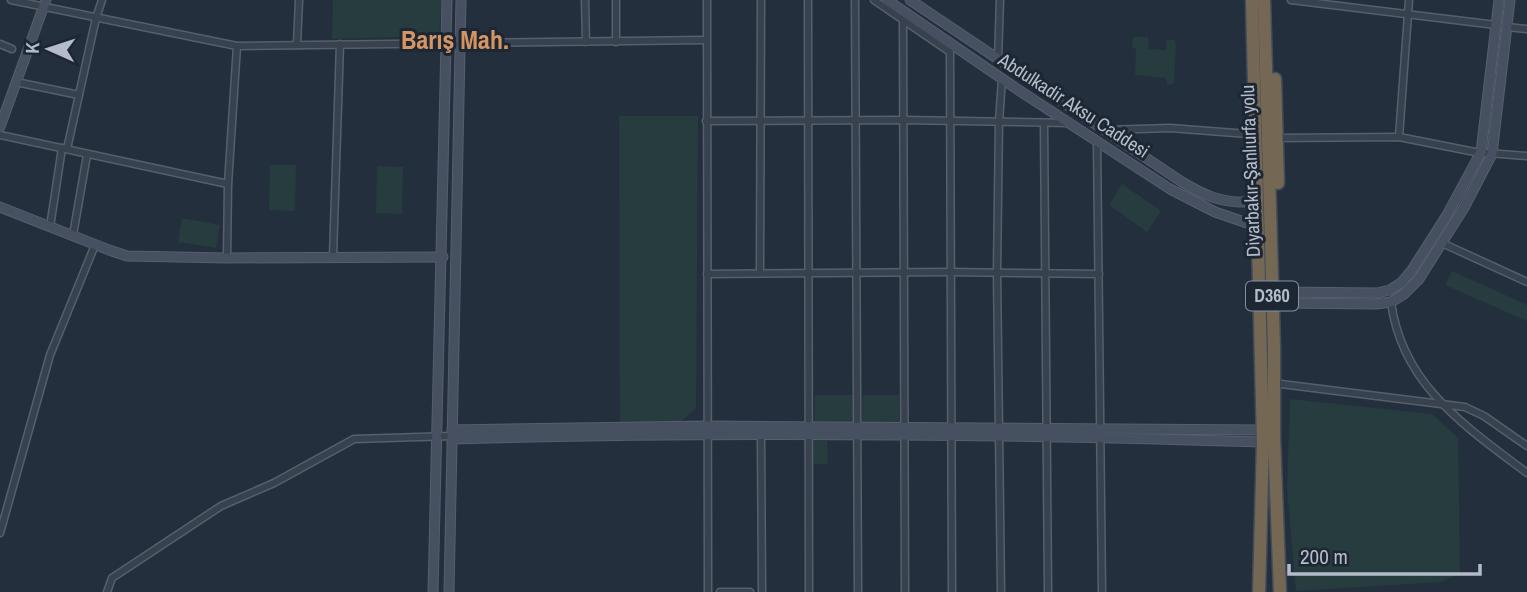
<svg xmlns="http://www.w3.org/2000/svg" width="1527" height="592" font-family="'Archivo Narrow',sans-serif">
<rect width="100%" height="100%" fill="#242f3e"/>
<!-- green -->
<g fill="#263c3f">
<path d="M 333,0 L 442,0 L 439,36 L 332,39 Z"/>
<path d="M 1133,37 L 1148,37 L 1149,49 L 1166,50 L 1167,40 L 1174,40 L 1176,44 L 1174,83 L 1168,85 L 1165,78 L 1135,75 L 1136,49 L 1132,48 Z"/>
<path d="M 619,116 L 698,116 L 696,408 L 681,422 L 620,424 Z"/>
<path d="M 270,165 L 296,165 L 295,211 L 269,210 Z"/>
<path d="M 377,166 L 403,167 L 402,214 L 376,213 Z"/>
<path d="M 1122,184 L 1161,211 L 1147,232 L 1109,205 Z"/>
<path d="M 182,218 L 220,225 L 216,248 L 178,242 Z"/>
<path d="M 1452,271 L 1527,305 L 1527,321 L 1445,285 Z"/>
<path d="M 815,395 L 853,395 L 853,422 L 815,421 Z"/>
<path d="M 863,395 L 899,395 L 899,423 L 862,422 Z"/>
<path d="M 1290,399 L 1432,414 L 1458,438 L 1460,573 L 1441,582 L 1296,591 L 1287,488 Z"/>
<path d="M 812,441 L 827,441 L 828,464 L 813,464 Z"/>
</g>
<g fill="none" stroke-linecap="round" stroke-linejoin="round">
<!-- street casing -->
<g stroke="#565f6c" stroke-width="9">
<g id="street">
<path d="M 11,0 L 237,46 L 706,40"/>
<path d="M 585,0 L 586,42"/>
<path d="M 707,0 L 708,592"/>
<path d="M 808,0 L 809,592"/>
<path d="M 855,0 L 858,592"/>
<path d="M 874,0 L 950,52 L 952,592"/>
<path d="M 1291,0 L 1496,25"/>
<path d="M 903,20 L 905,592"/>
<path d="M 1507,27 L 1527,29"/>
<path d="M 616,42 L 616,0"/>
<path d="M 0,44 L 12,49"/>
<path d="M 297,45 L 299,0"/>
<path d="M 998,59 L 1000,0"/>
<path d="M 16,82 L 79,95"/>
<path d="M 706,121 L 903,120 L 1070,123"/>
<path d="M 1044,123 L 1048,592"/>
<path d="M 1106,130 L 1170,128 L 1248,134"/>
<path d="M 0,135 L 228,184"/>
<path d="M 1399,137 L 1409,0"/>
<path d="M 1277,138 L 1399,137 L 1475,152 L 1527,156"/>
<path d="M 1097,141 L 1102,592"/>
<path d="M 67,149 L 96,18 L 102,0"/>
<path d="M 50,227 L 62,148"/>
<path d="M 73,235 L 87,155"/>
<path d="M 1442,243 L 1527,282"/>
<path d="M 333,256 L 340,44"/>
<path d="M 227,258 L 228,184 L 237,46"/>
<path d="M 760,273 L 761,0"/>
<path d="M 707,274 L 951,272 L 1099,274"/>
<path d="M 1391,302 C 1402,385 1465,426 1527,473"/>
<path d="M 1273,383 L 1465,407 L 1484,416 L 1527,446"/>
<path d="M 761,435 L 762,592"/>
<path d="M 0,533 L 50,355 L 95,245"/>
<path d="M 107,592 L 112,578 L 221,506 L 274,483 L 354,439 L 452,436"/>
<path d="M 720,592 L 750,592"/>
<path d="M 1001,592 L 997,272 L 999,122 L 1002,79"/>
</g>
</g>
<!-- secondary casing -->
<g stroke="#565f6c" stroke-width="11">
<g id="secondary">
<path d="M 887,0 L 1017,89 L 1170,189 L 1215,212 L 1250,224"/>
<path d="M 910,0 L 1182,182 C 1205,196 1222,203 1249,202"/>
<path d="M 0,127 L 46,0"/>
<path d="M 0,207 L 109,250 L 127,256 L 227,258 L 443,257"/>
<path d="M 1280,292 L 1377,293 L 1390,290 L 1401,283 L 1412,270 L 1447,215 L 1481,152 L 1499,0"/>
<path d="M 1280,303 L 1376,304 L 1391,302 L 1404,294 L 1419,279 L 1465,206 L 1492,154 L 1510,0"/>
<path d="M 452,430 L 708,426 L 1263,430"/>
<path d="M 452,439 C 722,431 993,434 1263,442"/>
<path d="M 433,592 L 447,0"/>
<path d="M 449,592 L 461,0"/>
</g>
</g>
<!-- highway casing -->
<g stroke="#434c59" stroke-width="15">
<g id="highway">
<path d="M 1252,0 L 1263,442 L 1259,592"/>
<path d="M 1264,0 L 1274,347 L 1274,438 L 1280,592"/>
<path d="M 1275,79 L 1278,183"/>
</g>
</g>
<!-- street -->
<use href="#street" stroke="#38414e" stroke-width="6"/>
<!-- secondary -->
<use href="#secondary" stroke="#465061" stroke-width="9"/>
<!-- highway -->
<use href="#highway" stroke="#746855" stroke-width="12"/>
</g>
<g text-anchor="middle" stroke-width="6" stroke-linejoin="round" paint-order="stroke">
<!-- shield labels -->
<rect fill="#1d2633" stroke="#878f9c" stroke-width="2" x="1246" y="281.5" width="52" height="29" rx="5"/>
<g font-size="18" font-weight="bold" fill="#b4bcc9">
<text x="1272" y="302">D360</text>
</g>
<!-- street labels -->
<g font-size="19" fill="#b4bcc9" stroke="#1d2633">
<text transform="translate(1074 105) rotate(33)" y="7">Abdulkadir Aksu Caddesi</text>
<text transform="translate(1250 171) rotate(-92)" y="7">Diyarbakır-Şanlıurfa yolu</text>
</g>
<!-- district labels -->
<g font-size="26" font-weight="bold" fill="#d59563" stroke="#1d2633">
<text x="455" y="49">Barış Mah.</text>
</g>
</g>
<!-- north arrow -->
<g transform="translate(49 49) rotate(273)" stroke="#1d2633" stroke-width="5" paint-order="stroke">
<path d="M0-5L12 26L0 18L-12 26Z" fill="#b4bcc9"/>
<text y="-10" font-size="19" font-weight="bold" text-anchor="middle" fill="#b4bcc9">K</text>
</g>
<!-- scale -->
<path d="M1289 564v10h191v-10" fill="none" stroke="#b4bcc9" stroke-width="3.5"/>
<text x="1300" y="564" font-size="21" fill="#b4bcc9" stroke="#1d2633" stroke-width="5" paint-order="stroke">200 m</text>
</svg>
